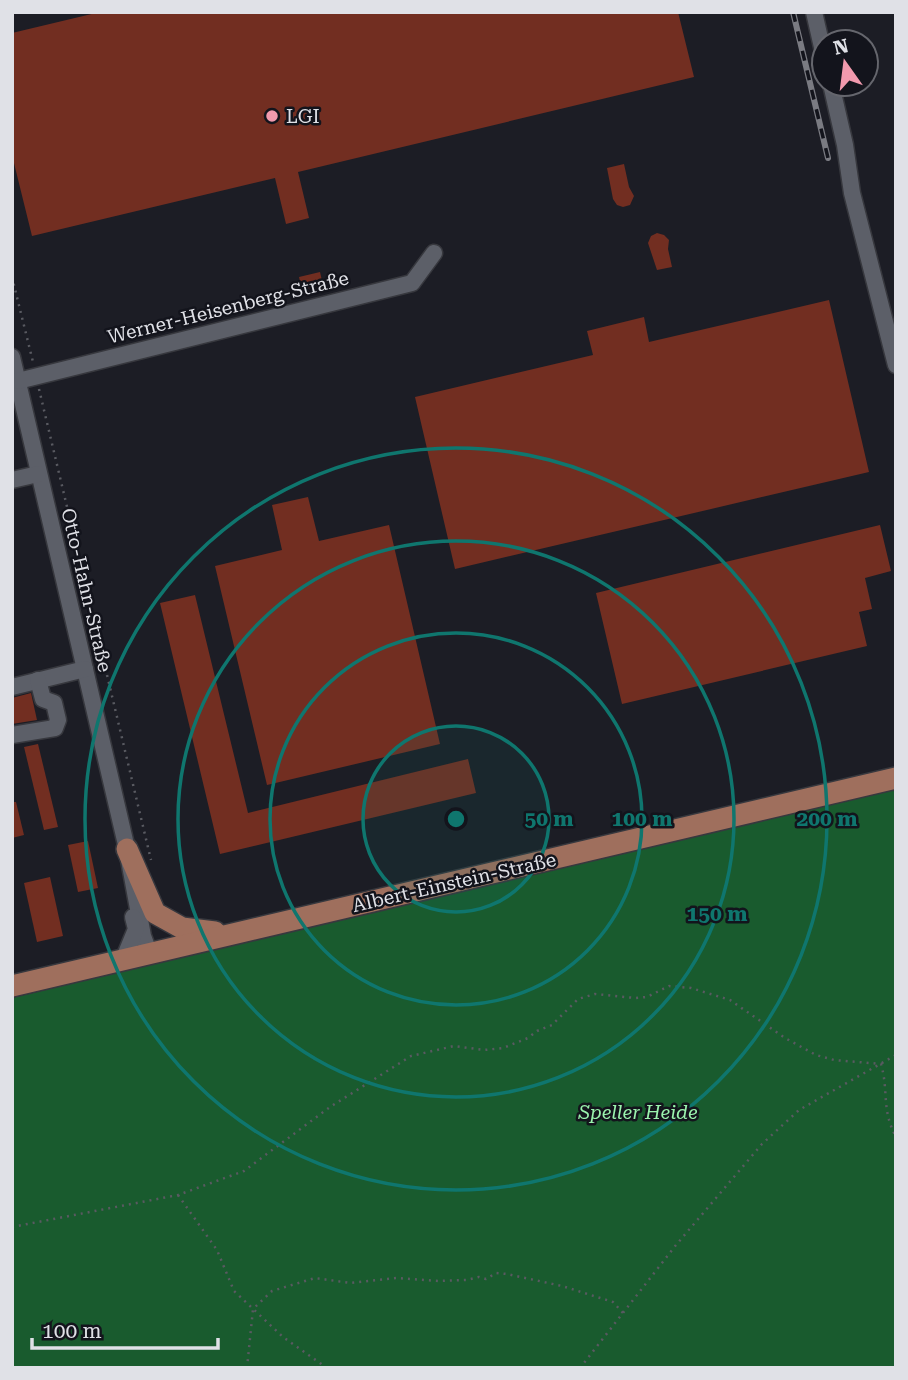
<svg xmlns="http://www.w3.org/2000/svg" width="908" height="1380" font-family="'Roboto Serif',serif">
<rect width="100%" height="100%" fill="#1c1d25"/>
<!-- forest -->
<path fill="#195b2e" d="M 896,785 L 896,1368 L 12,1368 L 12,998 Z"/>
<!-- building -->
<g fill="#722e21">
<path d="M 100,12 L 678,12 L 694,77 L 298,172 L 309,218 L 286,224 L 275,178 L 32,236 L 12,155 L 12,33 Z"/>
<path d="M 624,164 L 629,187 L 634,196 L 630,205 L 623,207 L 617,205 L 613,199 L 607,168 Z"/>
<path d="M 657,233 L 664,235 L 669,240 L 668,249 L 672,267 L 657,270 L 648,243 L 651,236 Z"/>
<path d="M 320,272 L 323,285 L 302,290 L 299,277 Z"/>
<path d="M 829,300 L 869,472 L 455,569 L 415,397 L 593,355 L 587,331 L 644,317 L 649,342 Z"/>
<path d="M 308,497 L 319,541 L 389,525 L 440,744 L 267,785 L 215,566 L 282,550 L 272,505 Z"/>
<path d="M 880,525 L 891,571 L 865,578 L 872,609 L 859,612 L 867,646 L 622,704 L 596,593 Z"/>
<path d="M 195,595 L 248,813 L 468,759 L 476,793 L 220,854 L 160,603 Z"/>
<path d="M 31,693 L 37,720 L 12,724 L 12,698 Z"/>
<path d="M 38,744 L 58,827 L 44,830 L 24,747 Z"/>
<path d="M 12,802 L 16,802 L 24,835 L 12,838 Z"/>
<path d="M 88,841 L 98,888 L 78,892 L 68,845 Z"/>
<path d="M 50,877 L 63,936 L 37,942 L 24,883 Z"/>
</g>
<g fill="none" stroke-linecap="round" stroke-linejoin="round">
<!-- minor casing -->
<g stroke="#37383e" stroke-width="19">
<g id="minor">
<path d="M 814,12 L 824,56"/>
<path d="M 831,84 L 845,145 L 852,193 L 896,365"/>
<path d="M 12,357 L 127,849 L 143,936 L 149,952"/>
<path d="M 18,381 L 412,283 L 434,253"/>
<path d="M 12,480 L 38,474"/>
<path d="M 12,687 L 85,669"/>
<path d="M 12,735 L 55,728 L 58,720 L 54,703 L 43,699 L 38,680"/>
<path d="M 124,958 L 136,929 L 133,917"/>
</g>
</g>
<!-- major casing -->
<g stroke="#37383e" stroke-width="24">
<g id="major">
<path d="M 127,849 L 155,913 L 182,928 L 215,932"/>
<path d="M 12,986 L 896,778"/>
</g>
</g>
<!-- path -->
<g stroke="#595a61" stroke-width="2.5" stroke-dasharray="2 5" stroke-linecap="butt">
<path d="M 12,277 L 33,362"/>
<path d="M 39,389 L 151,860"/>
<path d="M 178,1195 L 217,1250 L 234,1291 L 283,1337 L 327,1368"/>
<path d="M 12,1227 L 178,1195 L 244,1171 L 330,1107 L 411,1056 L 454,1046 L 484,1050 L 503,1048 L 528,1038 L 537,1031 L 552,1025 L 578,999 L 595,994 L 635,998 L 647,997 L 669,986 L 691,988 L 730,1000 L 785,1038 L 816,1055 L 834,1060 L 881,1064 C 889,1092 881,1109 896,1137"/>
<path d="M 247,1368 L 253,1309 L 272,1291 L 315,1278 L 350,1283 L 396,1278 L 438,1281 L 466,1280 L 479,1277 L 486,1279 L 496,1273 L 507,1274 L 562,1286 L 613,1302 L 623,1313"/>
<path d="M 580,1368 L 676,1245 L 762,1144 L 799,1110 L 896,1055"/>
</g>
<!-- minor -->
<use href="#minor" stroke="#5c5f68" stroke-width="16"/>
<!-- major -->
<use href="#major" stroke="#9f6f5d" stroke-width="21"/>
<!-- rail casing -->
<g stroke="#7a7b82" stroke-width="6">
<path id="rail" d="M 793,12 L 828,158"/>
</g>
<!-- rail -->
<use href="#rail" stroke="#13141c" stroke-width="3.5" stroke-dasharray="10" stroke-linecap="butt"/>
</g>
<!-- distance rings -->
<circle cx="456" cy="819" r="93" fill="#0f766e" fill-opacity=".12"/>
<g fill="none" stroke="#0f766e" stroke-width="3.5">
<circle cx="456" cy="819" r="93"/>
<circle cx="456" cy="819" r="186"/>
<circle cx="456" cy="819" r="278"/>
<circle cx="456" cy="819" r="371"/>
</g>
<!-- markers -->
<circle fill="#f29aae" stroke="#13141c" stroke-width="2.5" cx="272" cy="116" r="7"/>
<g text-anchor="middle" stroke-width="5" stroke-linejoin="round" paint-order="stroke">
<!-- poi labels -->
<g font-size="19" fill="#e0e1e7" stroke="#13141c" text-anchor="start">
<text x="286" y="123">LGI</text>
</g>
<!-- street labels -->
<g font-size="19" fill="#e0e1e7" stroke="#13141c">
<text transform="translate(228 307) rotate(-14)" y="7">Werner-Heisenberg-Straße</text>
<text transform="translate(87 590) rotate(77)" y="7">Otto-Hahn-Straße</text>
<text transform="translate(454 882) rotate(-13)" y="7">Albert-Einstein-Straße</text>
</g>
<!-- park labels -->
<g font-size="19" font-style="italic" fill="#9bf4ae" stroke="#13141c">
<text x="638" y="1119">Speller Heide</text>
</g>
</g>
<circle cx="456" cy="819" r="10" fill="#0f766e" stroke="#13141c" stroke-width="3.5"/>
<g font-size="21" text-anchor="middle" font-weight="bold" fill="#0f766e" stroke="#13141c" stroke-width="5" stroke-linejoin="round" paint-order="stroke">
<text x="549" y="826">50 m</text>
<text x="642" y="826">100 m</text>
<text x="827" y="826">200 m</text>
<text x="717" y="921">150 m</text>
</g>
<!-- border -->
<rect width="908" height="1380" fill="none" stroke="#e0e1e7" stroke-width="28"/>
<!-- north arrow -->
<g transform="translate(845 63) rotate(346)"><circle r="33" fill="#13141c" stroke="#65666d" stroke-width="2"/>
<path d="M0-5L12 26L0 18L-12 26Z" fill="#f29aae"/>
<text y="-10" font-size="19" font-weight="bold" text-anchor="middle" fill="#e0e1e7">N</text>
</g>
<!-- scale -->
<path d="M32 1338v10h186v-10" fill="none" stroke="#e0e1e7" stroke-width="3.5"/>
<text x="42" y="1338" font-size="21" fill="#e0e1e7" stroke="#13141c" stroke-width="5" paint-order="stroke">100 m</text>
</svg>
